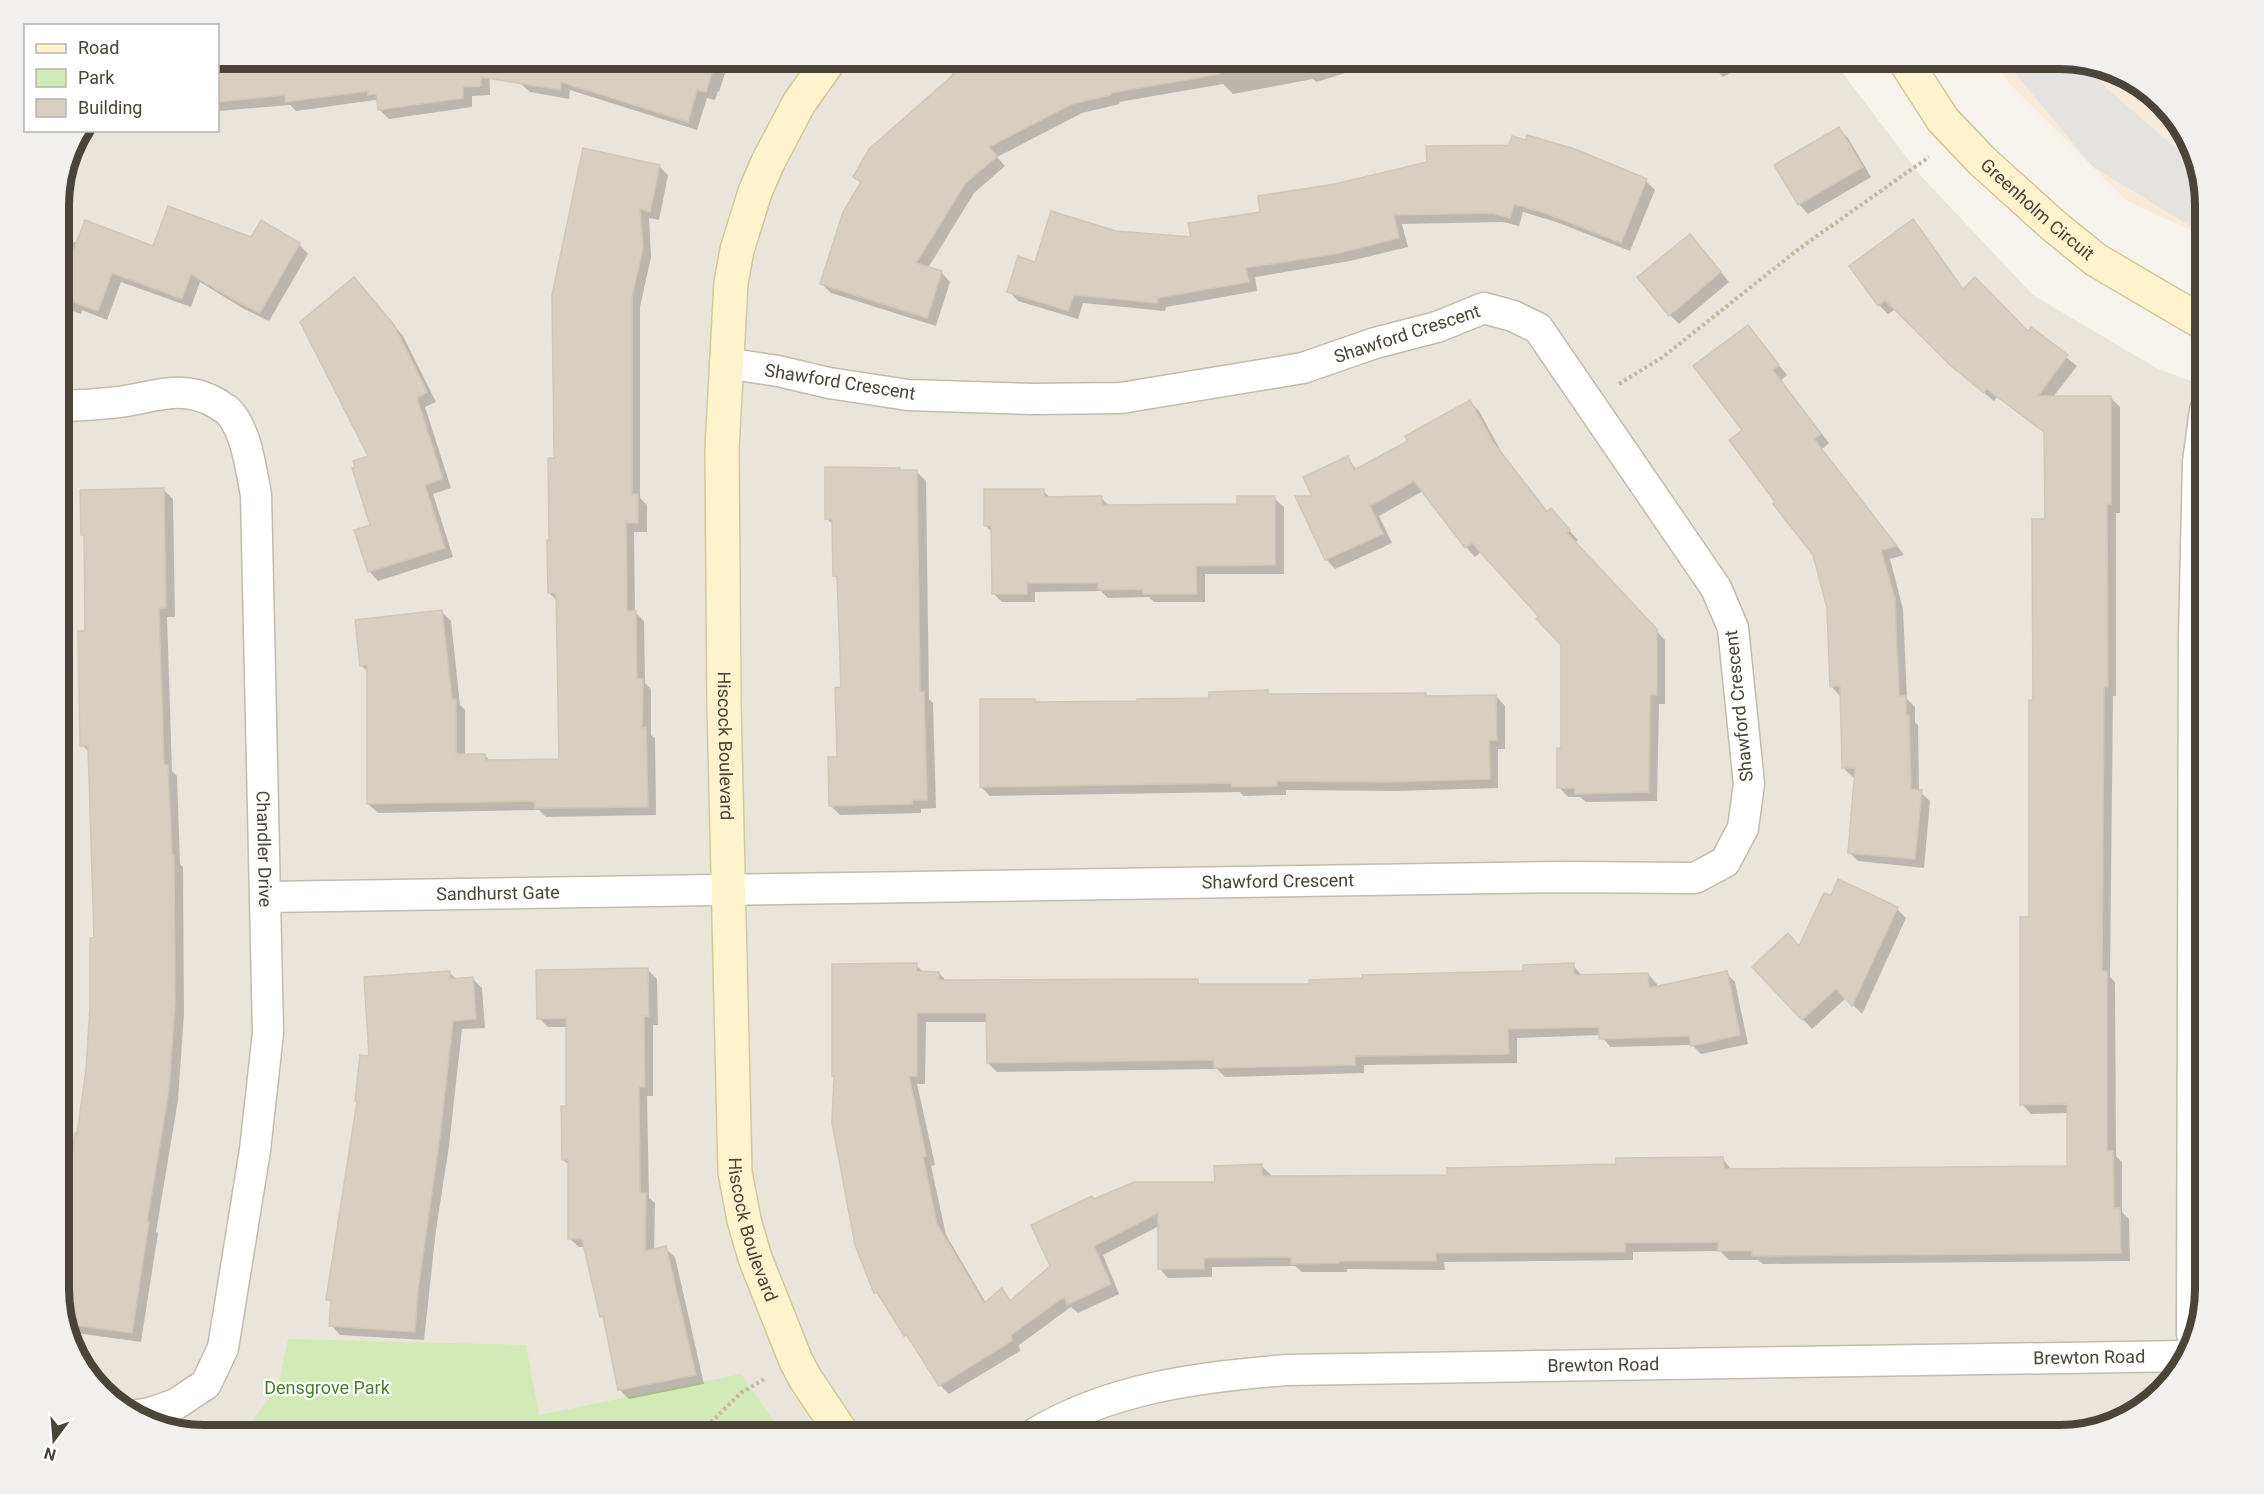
<svg xmlns="http://www.w3.org/2000/svg" width="2264" height="1494" font-family="Roboto,sans-serif">
<rect width="100%" height="100%" fill="#f6f3ec"/>
<!-- residential -->
<path fill="#eae5da" d="M 218,59 L 1832,59 L 1920,175 L 2033,295 L 2158,369 L 2205,386 L 2205,1290 L 2181,1370 L 2132,1416 L 2060,1435 L 205,1435 L 124,1411 L 78,1363 L 59,1299 L 59,195 L 70,148 L 82,131 L 218,130 Z"/>
<!-- commercial -->
<path fill="#f7ead8" d="M 1995,59 L 2059,59 L 2140,83 L 2186,132 L 2205,204 L 2205,237 L 2127,201 L 2007,81 Z"/>
<!-- green -->
<path fill="#d2eab5" d="M 288,1339 L 526,1345 L 539,1415 L 741,1374 L 784,1435 L 234,1435 L 246,1429 L 278,1387 Z"/>
<!-- parking -->
<path fill="#e5e3e0" d="M 2003,59 L 2059,59 L 2080,65 L 2178,150 L 2193,157 L 2205,204 L 2205,235 L 2092,166 Z"/>
<!-- shadow -->
<g fill="#0003">
<path d="M 218,58 L 489,58 L 490,95 L 472,96 L 472,107 L 389,119 L 379,109 L 379,103 L 375,100 L 296,111 L 290,105 L 218,111 Z"/>
<path d="M 524,58 L 730,58 L 719,92 L 718,91 L 715,100 L 707,98 L 697,130 L 570,90 L 569,99 L 530,92 L 520,83 Z"/>
<path d="M 968,58 L 1394,58 L 1316,82 L 1313,79 L 1233,94 L 1223,84 L 1119,102 L 1120,104 L 1082,113 L 997,157 L 1005,166 L 974,193 L 928,268 L 941,272 L 950,282 L 936,326 L 831,293 L 822,284 L 862,184 L 855,177 L 955,75 Z"/>
<path d="M 1708,58 L 1758,58 L 1723,77 L 1714,68 Z"/>
<path d="M 2115,75 L 2140,83 L 2186,132 L 2189,142 L 2175,132 Z"/>
<path d="M 1839,129 L 1848,138 L 1871,177 L 1808,214 L 1799,204 Z"/>
<path d="M 659,166 L 668,175 L 659,220 L 649,218 L 651,257 L 640,307 L 640,498 L 647,505 L 647,532 L 634,532 L 635,612 L 644,621 L 645,683 L 651,689 L 651,735 L 655,738 L 656,815 L 546,817 L 539,810 L 378,813 L 368,804 L 369,673 L 361,665 L 442,612 L 451,621 L 460,705 L 465,710 L 465,756 L 485,755 L 491,762 L 561,761 L 558,601 L 549,593 L 556,459 L 554,295 Z"/>
<path d="M 1646,181 L 1655,190 L 1630,251 L 1559,223 L 1523,212 L 1519,226 L 1503,222 L 1402,224 L 1408,247 L 1350,261 L 1255,277 L 1257,291 L 1166,307 L 1165,311 L 1083,303 L 1078,319 L 1018,301 L 1009,291 L 1036,264 L 1115,233 L 1193,239 Z"/>
<path d="M 1913,221 L 1922,231 L 1964,290 L 2028,333 L 2031,329 L 2077,366 L 2053,397 L 2110,397 L 2120,407 L 2120,513 L 2116,513 L 2116,696 L 2113,696 L 2110,977 L 2115,982 L 2116,1156 L 2122,1162 L 2122,1212 L 2129,1219 L 2130,1261 L 1763,1264 L 1758,1260 L 1729,1260 L 1720,1251 L 1633,1252 L 1633,1260 L 1444,1262 L 1445,1270 L 1347,1269 L 1347,1272 L 1302,1272 L 1295,1266 L 1212,1267 L 1212,1277 L 1168,1278 L 1159,1268 L 1159,1226 L 1103,1255 L 1119,1294 L 1078,1313 L 1071,1307 L 1019,1345 L 1020,1351 L 949,1394 L 940,1385 L 884,1301 L 876,1293 L 857,1244 L 835,1078 L 833,1076 L 916,965 L 924,973 L 939,973 L 947,982 L 1197,981 L 1202,986 L 1311,985 L 1524,973 L 1573,965 L 1582,976 L 1648,974 L 1657,984 L 1657,988 L 1726,973 L 1735,982 L 1748,1044 L 1701,1054 L 1692,1045 L 1610,1047 L 1601,1035 L 1517,1038 L 1517,1063 L 1364,1065 L 1364,1073 L 1225,1077 L 1217,1069 L 997,1072 L 988,1063 L 987,1022 L 926,1022 L 925,1084 L 917,1084 L 935,1165 L 931,1166 L 946,1235 L 986,1303 L 1001,1290 L 1012,1302 L 1051,1266 L 1094,1200 L 1216,1183 L 1261,1165 L 1271,1175 L 1271,1177 L 1448,1176 L 1723,1159 L 1732,1171 L 2069,1167 L 2068,1113 L 2031,1114 L 2022,1104 L 2030,918 L 2034,702 L 2047,520 L 2046,434 L 1997,397 L 1994,401 L 1963,375 L 1896,309 L 1888,314 L 1879,305 Z"/>
<path d="M 59,238 L 78,243 L 154,248 L 252,239 L 299,244 L 308,254 L 269,321 L 244,309 L 200,282 L 191,307 L 121,282 L 107,320 L 82,310 L 81,314 L 59,306 Z"/>
<path d="M 1699,245 L 1729,282 L 1679,324 L 1670,315 Z"/>
<path d="M 363,288 L 403,336 L 436,402 L 425,407 L 451,488 L 433,494 L 453,557 L 378,581 L 369,571 L 372,526 Z"/>
<path d="M 1748,327 L 1787,375 L 1781,380 L 1829,443 L 1822,449 L 1904,555 L 1890,559 L 1903,609 L 1907,699 L 1915,707 L 1915,723 L 1918,725 L 1919,791 L 1930,801 L 1924,868 L 1858,861 L 1849,852 L 1856,777 L 1853,777 L 1843,768 L 1840,696 L 1831,686 L 1829,608 L 1814,554 L 1777,502 L 1744,430 Z"/>
<path d="M 1470,402 L 1479,411 L 1502,453 L 1549,513 L 1560,520 L 1578,540 L 1575,543 L 1665,640 L 1665,704 L 1659,704 L 1657,801 L 1586,802 L 1580,797 L 1568,797 L 1559,787 L 1563,749 L 1562,645 L 1542,617 L 1481,552 L 1475,557 L 1466,547 L 1423,491 L 1379,516 L 1392,543 L 1335,569 L 1326,559 L 1315,498 L 1347,458 L 1357,470 L 1410,442 Z"/>
<path d="M 900,469 L 902,472 L 916,471 L 926,481 L 929,699 L 933,703 L 936,808 L 921,809 L 921,813 L 840,815 L 831,806 L 839,758 L 842,689 L 839,580 L 834,575 L 834,526 L 827,518 Z"/>
<path d="M 164,490 L 173,499 L 175,617 L 167,617 L 172,771 L 177,776 L 180,864 L 183,867 L 184,1013 L 178,1100 L 156,1232 L 158,1233 L 141,1342 L 69,1332 L 59,1299 L 59,1273 L 71,1185 L 68,1182 L 78,1135 L 87,1070 L 95,939 L 90,753 L 82,745 L 87,633 L 86,538 L 83,535 Z"/>
<path d="M 1043,491 L 1051,498 L 1101,498 L 1110,506 L 1238,505 L 1274,498 L 1284,507 L 1284,574 L 1205,574 L 1205,602 L 1154,602 L 1149,597 L 1108,598 L 1101,591 L 1035,592 L 1035,602 L 1002,602 L 993,593 L 993,533 L 986,526 Z"/>
<path d="M 1267,692 L 1271,696 L 1425,694 L 1428,697 L 1496,696 L 1505,706 L 1505,749 L 1498,749 L 1498,788 L 1396,791 L 1286,790 L 1286,795 L 1243,796 L 1240,792 L 990,796 L 981,787 L 1034,700 L 1037,703 L 1210,700 Z"/>
<path d="M 1839,881 L 1897,909 L 1906,918 L 1862,1014 L 1846,998 L 1812,1029 L 1754,967 L 1800,948 Z"/>
<path d="M 648,970 L 657,979 L 658,1025 L 653,1025 L 653,1096 L 647,1096 L 649,1198 L 655,1203 L 654,1251 L 665,1248 L 675,1257 L 704,1384 L 629,1399 L 619,1389 L 606,1321 L 601,1316 L 586,1247 L 579,1247 L 569,1238 L 570,1166 L 563,1160 L 568,1108 L 568,1027 L 548,1027 L 539,1018 Z"/>
<path d="M 449,972 L 457,980 L 473,979 L 482,988 L 485,1028 L 462,1029 L 449,1146 L 436,1230 L 424,1340 L 340,1335 L 331,1325 L 332,1304 L 328,1299 L 371,1058 Z"/>
</g>
<!-- building -->
<g fill="#d8cfc1" stroke="#d3c7b4" stroke-width="1.5">
<path d="M 218,58 L 717,58 L 706,92 L 697,90 L 688,122 L 561,82 L 560,90 L 481,77 L 481,86 L 463,87 L 463,98 L 378,110 L 376,94 L 368,95 L 368,91 L 286,102 L 285,95 L 218,102 Z"/>
<path d="M 965,58 L 1218,58 L 1220,74 L 1111,93 L 1111,95 L 1072,104 L 989,147 L 997,156 L 965,184 L 916,263 L 942,271 L 927,318 L 820,284 L 843,212 L 861,182 L 853,177 L 869,149 L 953,75 L 949,66 Z"/>
<path d="M 1839,127 L 1863,167 L 1798,205 L 1774,165 Z"/>
<path d="M 1527,135 L 1575,149 L 1647,179 L 1621,243 L 1548,214 L 1514,204 L 1510,218 L 1492,213 L 1394,215 L 1399,238 L 1340,253 L 1246,268 L 1249,282 L 1157,298 L 1157,303 L 1074,295 L 1068,311 L 1007,292 L 1018,256 L 1035,262 L 1051,211 L 1116,231 L 1191,237 L 1188,223 L 1260,212 L 1258,196 L 1335,184 L 1427,162 L 1426,146 L 1509,145 L 1512,136 L 1526,140 Z"/>
<path d="M 583,148 L 660,165 L 650,212 L 640,209 L 643,247 L 632,297 L 632,494 L 638,494 L 638,523 L 626,523 L 627,611 L 636,611 L 637,679 L 643,679 L 642,728 L 646,728 L 648,807 L 535,808 L 535,801 L 367,804 L 367,665 L 360,666 L 355,620 L 442,610 L 452,699 L 456,699 L 456,754 L 485,754 L 485,760 L 559,759 L 556,593 L 548,593 L 547,540 L 549,540 L 548,458 L 554,458 L 552,295 Z"/>
<path d="M 168,206 L 251,237 L 261,220 L 300,243 L 260,313 L 234,300 L 191,274 L 182,299 L 112,273 L 98,311 L 59,297 L 59,243 L 74,249 L 85,220 L 153,246 Z"/>
<path d="M 1913,219 L 1963,289 L 1975,277 L 2028,331 L 2031,327 L 2068,355 L 2038,396 L 2111,396 L 2111,504 L 2107,504 L 2108,687 L 2104,687 L 2102,971 L 2107,971 L 2107,1151 L 2113,1151 L 2114,1208 L 2120,1208 L 2121,1253 L 1752,1256 L 1752,1251 L 1718,1251 L 1718,1242 L 1625,1243 L 1625,1252 L 1436,1253 L 1436,1261 L 1339,1261 L 1339,1263 L 1291,1264 L 1291,1257 L 1204,1258 L 1204,1269 L 1158,1269 L 1158,1213 L 1094,1246 L 1111,1284 L 1067,1305 L 1064,1297 L 1011,1335 L 1012,1341 L 939,1386 L 906,1334 L 904,1336 L 877,1292 L 874,1293 L 855,1245 L 832,1123 L 834,1076 L 832,1076 L 832,964 L 917,963 L 917,971 L 939,972 L 939,980 L 1198,979 L 1198,984 L 1309,984 L 1309,980 L 1362,978 L 1362,975 L 1523,971 L 1523,965 L 1574,963 L 1574,975 L 1648,973 L 1649,988 L 1727,971 L 1740,1035 L 1691,1046 L 1689,1036 L 1599,1039 L 1599,1027 L 1508,1029 L 1509,1054 L 1355,1056 L 1355,1065 L 1214,1068 L 1214,1060 L 987,1063 L 986,1013 L 917,1013 L 917,1076 L 909,1076 L 926,1156 L 923,1157 L 937,1224 L 984,1303 L 1002,1288 L 1010,1301 L 1050,1266 L 1031,1225 L 1092,1196 L 1094,1199 L 1134,1182 L 1215,1182 L 1214,1166 L 1262,1164 L 1262,1176 L 1447,1175 L 1447,1168 L 1616,1164 L 1616,1158 L 1723,1157 L 1724,1169 L 2067,1166 L 2067,1104 L 2020,1105 L 2020,917 L 2029,917 L 2029,700 L 2033,700 L 2032,519 L 2045,519 L 2044,432 L 1987,389 L 1984,393 L 1951,366 L 1885,300 L 1878,306 L 1849,266 Z"/>
<path d="M 1690,234 L 1721,272 L 1669,316 L 1637,277 Z"/>
<path d="M 354,277 L 394,325 L 427,392 L 417,398 L 443,479 L 425,485 L 445,548 L 368,572 L 354,530 L 370,525 L 352,468 L 355,467 L 353,461 L 368,456 L 300,322 Z"/>
<path d="M 1748,325 L 1779,365 L 1773,370 L 1821,434 L 1814,439 L 1897,546 L 1881,550 L 1895,599 L 1899,696 L 1906,696 L 1906,715 L 1909,715 L 1911,789 L 1922,790 L 1915,859 L 1848,853 L 1855,768 L 1842,768 L 1840,686 L 1830,687 L 1827,608 L 1813,555 L 1773,504 L 1775,502 L 1729,440 L 1742,430 L 1693,366 Z"/>
<path d="M 1470,400 L 1493,442 L 1547,512 L 1551,508 L 1570,530 L 1567,533 L 1657,629 L 1657,695 L 1650,695 L 1649,792 L 1575,794 L 1575,788 L 1557,788 L 1557,748 L 1561,748 L 1561,645 L 1536,619 L 1539,617 L 1472,543 L 1465,548 L 1414,481 L 1370,506 L 1383,534 L 1325,560 L 1295,496 L 1312,496 L 1303,477 L 1348,456 L 1354,470 L 1408,441 L 1405,436 Z"/>
<path d="M 825,467 L 900,468 L 900,470 L 917,470 L 920,692 L 924,692 L 927,800 L 912,800 L 912,804 L 829,806 L 828,757 L 837,757 L 835,688 L 841,687 L 837,576 L 833,576 L 832,519 L 825,519 Z"/>
<path d="M 164,488 L 166,608 L 159,608 L 164,765 L 168,765 L 172,856 L 174,856 L 175,1003 L 169,1090 L 147,1222 L 149,1222 L 132,1333 L 67,1324 L 59,1299 L 59,1263 L 70,1183 L 67,1183 L 75,1133 L 77,1134 L 86,1070 L 90,1006 L 90,938 L 94,938 L 88,746 L 80,746 L 78,631 L 85,631 L 84,535 L 81,535 L 80,490 Z"/>
<path d="M 984,489 L 1044,489 L 1044,497 L 1102,496 L 1102,505 L 1237,504 L 1237,496 L 1275,496 L 1275,565 L 1196,566 L 1197,594 L 1143,594 L 1143,589 L 1098,590 L 1098,583 L 1027,583 L 1027,594 L 992,594 L 991,526 L 984,526 Z"/>
<path d="M 1268,690 L 1268,694 L 1426,693 L 1426,696 L 1496,695 L 1497,740 L 1489,740 L 1490,779 L 1385,782 L 1277,781 L 1277,786 L 1232,787 L 1232,783 L 980,787 L 980,699 L 1035,699 L 1035,702 L 1137,701 L 1137,699 L 1209,698 L 1209,692 Z"/>
<path d="M 1838,879 L 1898,907 L 1852,1006 L 1836,989 L 1802,1020 L 1752,967 L 1788,933 L 1799,946 L 1824,893 L 1831,895 Z"/>
<path d="M 648,968 L 649,1016 L 644,1016 L 645,1087 L 639,1087 L 640,1193 L 646,1193 L 645,1251 L 666,1246 L 696,1375 L 618,1390 L 603,1316 L 600,1317 L 582,1239 L 568,1239 L 568,1160 L 562,1160 L 561,1106 L 566,1106 L 566,1018 L 537,1019 L 536,970 Z"/>
<path d="M 450,971 L 450,979 L 473,977 L 476,1019 L 453,1021 L 440,1136 L 418,1290 L 415,1332 L 329,1326 L 331,1300 L 326,1300 L 357,1101 L 355,1101 L 360,1055 L 369,1056 L 364,977 Z"/>
</g>
<g fill="none" stroke-linecap="round" stroke-linejoin="round">
<!-- street casing -->
<g stroke="#c2bbae" stroke-width="33">
<g id="street">
<path id="s1" d="M 59,406 C 79,406 99,404 119,402 C 155,397 183,383 218,404 C 221,407 227,409 229,412 C 247,432 251,470 256,495 L 268,1033 L 255,1150 L 223,1348 L 206,1384 L 176,1404 L 150,1413 L 138,1415"/>
<path id="s2" d="M 266,897 L 1563,877 L 1695,878 L 1725,862 L 1743,828 L 1749,784 L 1733,628 L 1716,588 L 1538,328 L 1513,316 L 1484,308 L 1437,327 L 1375,343 L 1303,368 L 1121,398 L 1033,399 L 908,395 L 829,383 L 778,371 L 725,363"/>
<path d="M 2192,1334 L 2194,636 L 2198,462 L 2205,410"/>
<path id="s3" d="M 1032,1435 C 1109,1388 1199,1377 1287,1370 L 2186,1356"/>
</g>
</g>
<!-- secondary casing -->
<g stroke="#d6c79b" stroke-width="36">
<g id="secondary">
<path id="s4" d="M 831,58 L 799,103 L 768,162 L 755,192 L 737,250 L 731,283 L 722,449 L 724,704 L 735,1172 L 744,1220 L 755,1258 L 796,1361 L 805,1378 L 843,1435"/>
<path id="s5" d="M 1903,58 L 1943,120 L 1982,161 L 2054,226 L 2096,260 L 2205,324"/>
</g>
</g>
<!-- path -->
<g stroke="#c4b79f" stroke-width="4" stroke-dasharray="3 3" stroke-linecap="butt">
<path d="M 1619,384 L 1663,357 L 1800,248 L 1929,157"/>
<path d="M 698,1435 L 741,1393 L 766,1378"/>
</g>
<!-- street -->
<use href="#street" stroke="#fff" stroke-width="30"/>
<!-- secondary -->
<use href="#secondary" stroke="#fff3cd" stroke-width="33"/>
</g>
<g text-anchor="middle" stroke-width="4.5" stroke-linejoin="round" paint-order="stroke">
<!-- street labels -->
<g font-size="18" fill="#4b4439" stroke="#fff">
<text dy="6" stroke="none"><textPath href="#s5" startOffset="204">Greenholm Circuit</textPath></text>
<text transform="translate(1407 334) rotate(-18)" y="6">Shawford Crescent</text>
<text transform="translate(840 382) rotate(9)" y="6">Shawford Crescent</text>
<text transform="translate(1739 706) rotate(-96)" y="6">Shawford Crescent</text>
<text dy="6" stroke="none"><textPath href="#s4" startOffset="712">Hiscock Boulevard</textPath></text>
<text dy="6" stroke="none"><textPath href="#s1" startOffset="618">Chandler Drive</textPath></text>
<text dy="6" stroke="none"><textPath href="#s2" startOffset="1012">Shawford Crescent</textPath></text>
<text dy="6" stroke="none"><textPath href="#s2" startOffset="232">Sandhurst Gate</textPath></text>
<text dy="6" stroke="none"><textPath href="#s4" startOffset="1198">Hiscock Boulevard</textPath></text>
<text dy="6" stroke="none"><textPath href="#s3" startOffset="1068">Brewton Road</textPath></text>
<text dy="6" stroke="none"><textPath href="#s3" startOffset="582">Brewton Road</textPath></text>
</g>
<!-- park labels -->
<g font-size="18" fill="#4a7f2a" stroke="#fff">
<text x="327" y="1394">Densgrove Park</text>
</g>
</g>
<!-- crop -->
<path d="M0 0H2264V1494H0ZM205 69H2059A136 136 0 0 1 2195 205V1289A136 136 0 0 1 2059 1425H205A136 136 0 0 1 69 1289V205A136 136 0 0 1 205 69Z" fill="#f1f0ef" fill-rule="evenodd"/>
<path fill="none" stroke="#4b4439" stroke-width="8" d="M205 69H2059A136 136 0 0 1 2195 205V1289A136 136 0 0 1 2059 1425H205A136 136 0 0 1 69 1289V205A136 136 0 0 1 205 69Z"/>
<!-- legend -->
<rect x="24" y="24" width="195" height="108" fill="#ffffff" stroke="#b7b4b0" stroke-width="1.5"/>
<rect x="36" y="44" width="30" height="9" fill="#fff3cd" stroke="#b7b4b0" stroke-width="1.5"/>
<text x="78" y="54" font-size="18" fill="#4b4439">Road</text>
<rect x="36" y="69" width="30" height="18" fill="#d2eab5" stroke="#b7b4b0" stroke-width="1.5"/>
<text x="78" y="84" font-size="18" fill="#4b4439">Park</text>
<rect x="36" y="99" width="30" height="18" fill="#d8cfc1" stroke="#b7b4b0" stroke-width="1.5"/>
<text x="78" y="114" font-size="18" fill="#4b4439">Building</text>
<!-- north arrow -->
<g transform="translate(54 1440) rotate(196)" stroke="#ffffff" stroke-width="4.5" paint-order="stroke">
<path d="M0-4.5L10 22L0 15L-10 22Z" fill="#4b4439"/>
<text y="-9" font-size="16" font-weight="bold" text-anchor="middle" fill="#4b4439">N</text>
</g>
</svg>
